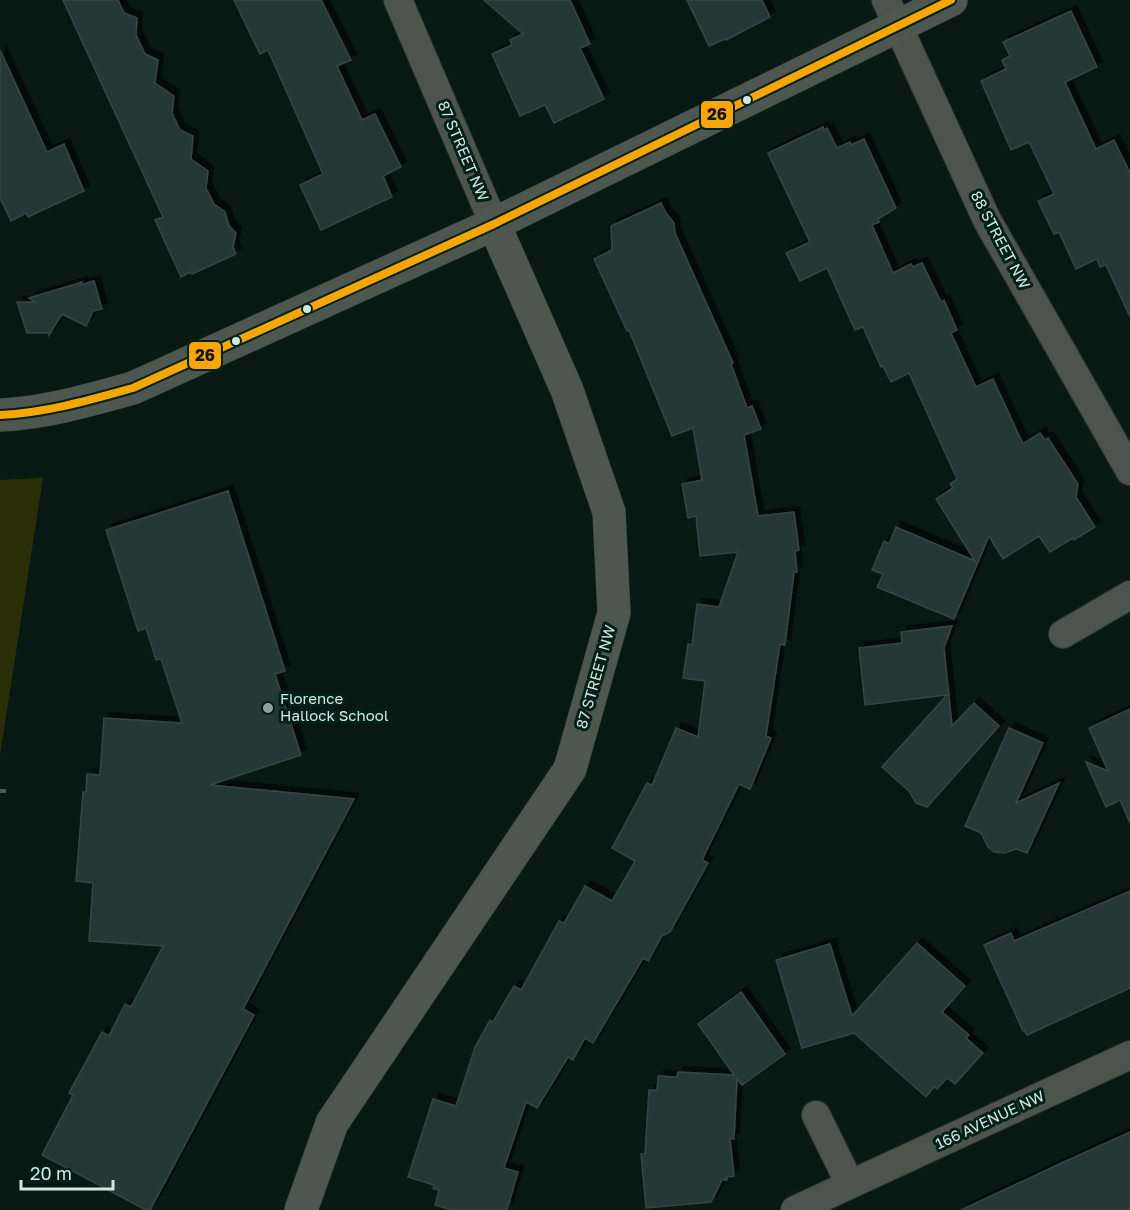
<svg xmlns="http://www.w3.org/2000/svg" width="1130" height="1210" font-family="'Golos Text',sans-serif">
<defs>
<filter id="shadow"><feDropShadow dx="5.5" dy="-5.5" stdDeviation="0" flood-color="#0009"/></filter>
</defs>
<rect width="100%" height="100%" fill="#081914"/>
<!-- green -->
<path fill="#2a2e06" d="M 43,478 L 0,755 L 0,480 Z"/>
<!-- building -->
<g fill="#283836" stroke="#364543" stroke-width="1.5" filter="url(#shadow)">
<path d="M 63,0 L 118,0 L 124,13 L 137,18 L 136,35 L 145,54 L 158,60 L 155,83 L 174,96 L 172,113 L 180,130 L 193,136 L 191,159 L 208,171 L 206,188 L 214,204 L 225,212 L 229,226 L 236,233 L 233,247 L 236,254 L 192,274 L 191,272 L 181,277 L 155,220 L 163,217 Z"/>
<path d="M 234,0 L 321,0 L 351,60 L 337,66 L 362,120 L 375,114 L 401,167 L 383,176 L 392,197 L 321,230 L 300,185 L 323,174 L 268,50 L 260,54 Z"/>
<path d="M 484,0 L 570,0 L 590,44 L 580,48 L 604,99 L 554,123 L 545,105 L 520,116 L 492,54 L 512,45 L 510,40 L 523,34 Z"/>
<path d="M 687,0 L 762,0 L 770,17 L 726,40 L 725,39 L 709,46 Z"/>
<path d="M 1071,11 L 1097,67 L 1065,82 L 1096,149 L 1114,140 L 1130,173 L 1130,317 L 1106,265 L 1100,267 L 1097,259 L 1076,269 L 1059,232 L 1054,234 L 1038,201 L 1054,194 L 1029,142 L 1011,150 L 981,81 L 1006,69 L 1002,60 L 1010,56 L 1003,42 Z"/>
<path d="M 0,50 L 47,152 L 64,144 L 84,191 L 28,217 L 26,213 L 11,221 L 0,198 Z"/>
<path d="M 823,127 L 824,130 L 827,128 L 837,148 L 850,142 L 851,145 L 864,139 L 896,208 L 878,219 L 879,222 L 872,225 L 893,273 L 911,264 L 913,267 L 922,263 L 941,302 L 944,300 L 957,330 L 951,333 L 976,387 L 993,379 L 1023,444 L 1040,433 L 1045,440 L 1048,438 L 1078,484 L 1076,497 L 1095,527 L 1074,540 L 1073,538 L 1050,552 L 1039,536 L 1003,559 L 989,536 L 954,619 L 877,587 L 883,574 L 872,570 L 884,541 L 889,544 L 896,527 L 975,561 L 936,499 L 953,488 L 950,484 L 957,479 L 909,373 L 891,382 L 883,366 L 881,367 L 863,327 L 855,330 L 827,268 L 800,281 L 786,253 L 810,242 L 768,153 Z"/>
<path d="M 661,203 L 666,213 L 674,223 L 675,233 L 733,363 L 731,364 L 747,408 L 752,406 L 761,429 L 744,435 L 758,516 L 794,512 L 799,550 L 795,551 L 797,572 L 794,572 L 785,645 L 780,644 L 766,736 L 771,738 L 750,789 L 739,784 L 702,860 L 708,863 L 670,932 L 662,936 L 648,961 L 643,958 L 593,1043 L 585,1038 L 573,1060 L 568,1057 L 537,1108 L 526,1102 L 504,1168 L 518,1172 L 507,1210 L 452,1210 L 435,1205 L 439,1190 L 433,1189 L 434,1185 L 408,1177 L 433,1099 L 456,1106 L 475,1047 L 490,1020 L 493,1022 L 514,986 L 521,990 L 559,921 L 564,923 L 585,886 L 612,901 L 635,861 L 612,848 L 647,783 L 652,785 L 676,728 L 698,737 L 705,681 L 683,678 L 688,644 L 692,645 L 697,604 L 719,607 L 738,552 L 700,556 L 696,516 L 688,518 L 682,484 L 702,480 L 693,428 L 672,436 L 629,330 L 627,331 L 594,259 L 612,250 L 611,226 Z"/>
<path d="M 94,281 L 102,309 L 93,311 L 86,326 L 62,314 L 49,335 L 49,333 L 27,333 L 17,302 L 35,302 L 29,298 L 82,282 L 80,285 Z"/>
<path d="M 228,491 L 285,671 L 275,674 L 301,755 L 210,785 L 354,799 L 243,1009 L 254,1015 L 150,1210 L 146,1210 L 42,1155 L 73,1095 L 69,1093 L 102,1032 L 109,1036 L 125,1004 L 131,1007 L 163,946 L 89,941 L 93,883 L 76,881 L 83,792 L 86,792 L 87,774 L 100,775 L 104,718 L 182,723 L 161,659 L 156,660 L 146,628 L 138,631 L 106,530 Z"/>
<path d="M 952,626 L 944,648 L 952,726 L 974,703 L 999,726 L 927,807 L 916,803 L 909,791 L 882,767 L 947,695 L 865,705 L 859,648 L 902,643 L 901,632 Z"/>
<path d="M 1130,709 L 1130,823 L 1120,800 L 1106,807 L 1086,762 L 1108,771 L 1089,728 Z"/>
<path d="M 1009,728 L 1043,743 L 1016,803 L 1059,783 L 1027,853 L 1016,849 L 1005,853 L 994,852 L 988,847 L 981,833 L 965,826 Z"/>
<path d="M 1130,891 L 1130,988 L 1027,1035 L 1024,1030 L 1023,1031 L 984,945 L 1011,933 L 1014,941 Z"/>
<path d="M 917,943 L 965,986 L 942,1012 L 969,1035 L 966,1038 L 983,1053 L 955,1084 L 947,1078 L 937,1089 L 934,1087 L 926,1097 L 854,1033 L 802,1048 L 776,960 L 830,944 L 852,1016 Z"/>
<path d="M 741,992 L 785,1054 L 742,1085 L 737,1079 L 734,1139 L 730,1138 L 734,1176 L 727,1177 L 727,1180 L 722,1180 L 711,1202 L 646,1208 L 641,1154 L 645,1154 L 649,1090 L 657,1090 L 658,1076 L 677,1077 L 678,1072 L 734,1075 L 698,1024 Z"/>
<path d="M 1130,1132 L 1130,1210 L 961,1210 L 1066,1161 Z"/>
</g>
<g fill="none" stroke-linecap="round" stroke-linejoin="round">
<!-- street casing -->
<g stroke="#263430" stroke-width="30">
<g id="street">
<path d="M 398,0 L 494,224"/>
<path d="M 886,0 L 987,220 L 1130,471"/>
<path d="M 1063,634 L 1130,595"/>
<path d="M 816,1115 L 850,1184"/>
<path d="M 795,1210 L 1130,1055"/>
</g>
</g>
<!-- secondary casing -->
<g stroke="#263430" stroke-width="34">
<g id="secondary">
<path d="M 0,415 C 45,413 90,400 133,388 L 494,224 L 951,0"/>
<path d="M 301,1210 L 332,1123 L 570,769 L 614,613 L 609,512 L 567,390 L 494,224"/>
</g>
</g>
<!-- path -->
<path stroke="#535a56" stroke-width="4" stroke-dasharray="6 3" stroke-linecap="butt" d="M 0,791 L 7,791"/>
<!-- street -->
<use href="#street" stroke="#4d544e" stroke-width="28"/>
<!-- secondary -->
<use href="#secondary" stroke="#4d564f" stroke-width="33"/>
<!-- bus-1 casing -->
<g stroke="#002118" stroke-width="12">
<path id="bus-1" d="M 0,415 C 45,413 90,400 133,388 L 494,224 L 951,0"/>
</g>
<!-- bus-1 -->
<use href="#bus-1" stroke="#f7a600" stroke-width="8"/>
</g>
<!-- markers -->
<g fill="#d3e7e0" stroke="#002118" stroke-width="2">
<circle cx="747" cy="100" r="5"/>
<circle cx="307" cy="309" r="5"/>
<circle cx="236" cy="341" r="5"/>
</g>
<circle fill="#8c9f99" stroke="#002118" stroke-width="2" cx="268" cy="708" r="6"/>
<g text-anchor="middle" stroke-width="6" stroke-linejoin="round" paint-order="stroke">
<!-- street labels -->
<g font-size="15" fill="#d3e7e0" stroke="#002118">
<text transform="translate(463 151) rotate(67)" y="5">87 STREET NW</text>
<text transform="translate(1000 240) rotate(62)" y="5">88 STREET NW</text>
<text transform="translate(596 677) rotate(-74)" y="5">87 STREET NW</text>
<text transform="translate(990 1120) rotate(-25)" y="5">166 AVENUE NW</text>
</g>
<!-- poi labels -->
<g font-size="15" fill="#d3e7e0" stroke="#002118" text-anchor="start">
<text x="280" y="704">Florence<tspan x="280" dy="17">Hallock School</tspan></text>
</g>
</g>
<g stroke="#002118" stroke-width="2">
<rect x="700" y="100" width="34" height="29" rx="6" fill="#f7a600"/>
<rect x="188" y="341" width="34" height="29" rx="6" fill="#f7a600"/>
</g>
<g font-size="16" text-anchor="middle" font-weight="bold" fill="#111">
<text x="717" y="120">26</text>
<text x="205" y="361">26</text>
</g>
<!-- scale -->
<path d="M21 1180v9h92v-9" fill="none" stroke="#d3e7e0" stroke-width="3"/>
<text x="30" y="1180" font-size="18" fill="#d3e7e0" stroke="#002118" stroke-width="4.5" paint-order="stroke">20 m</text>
</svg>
